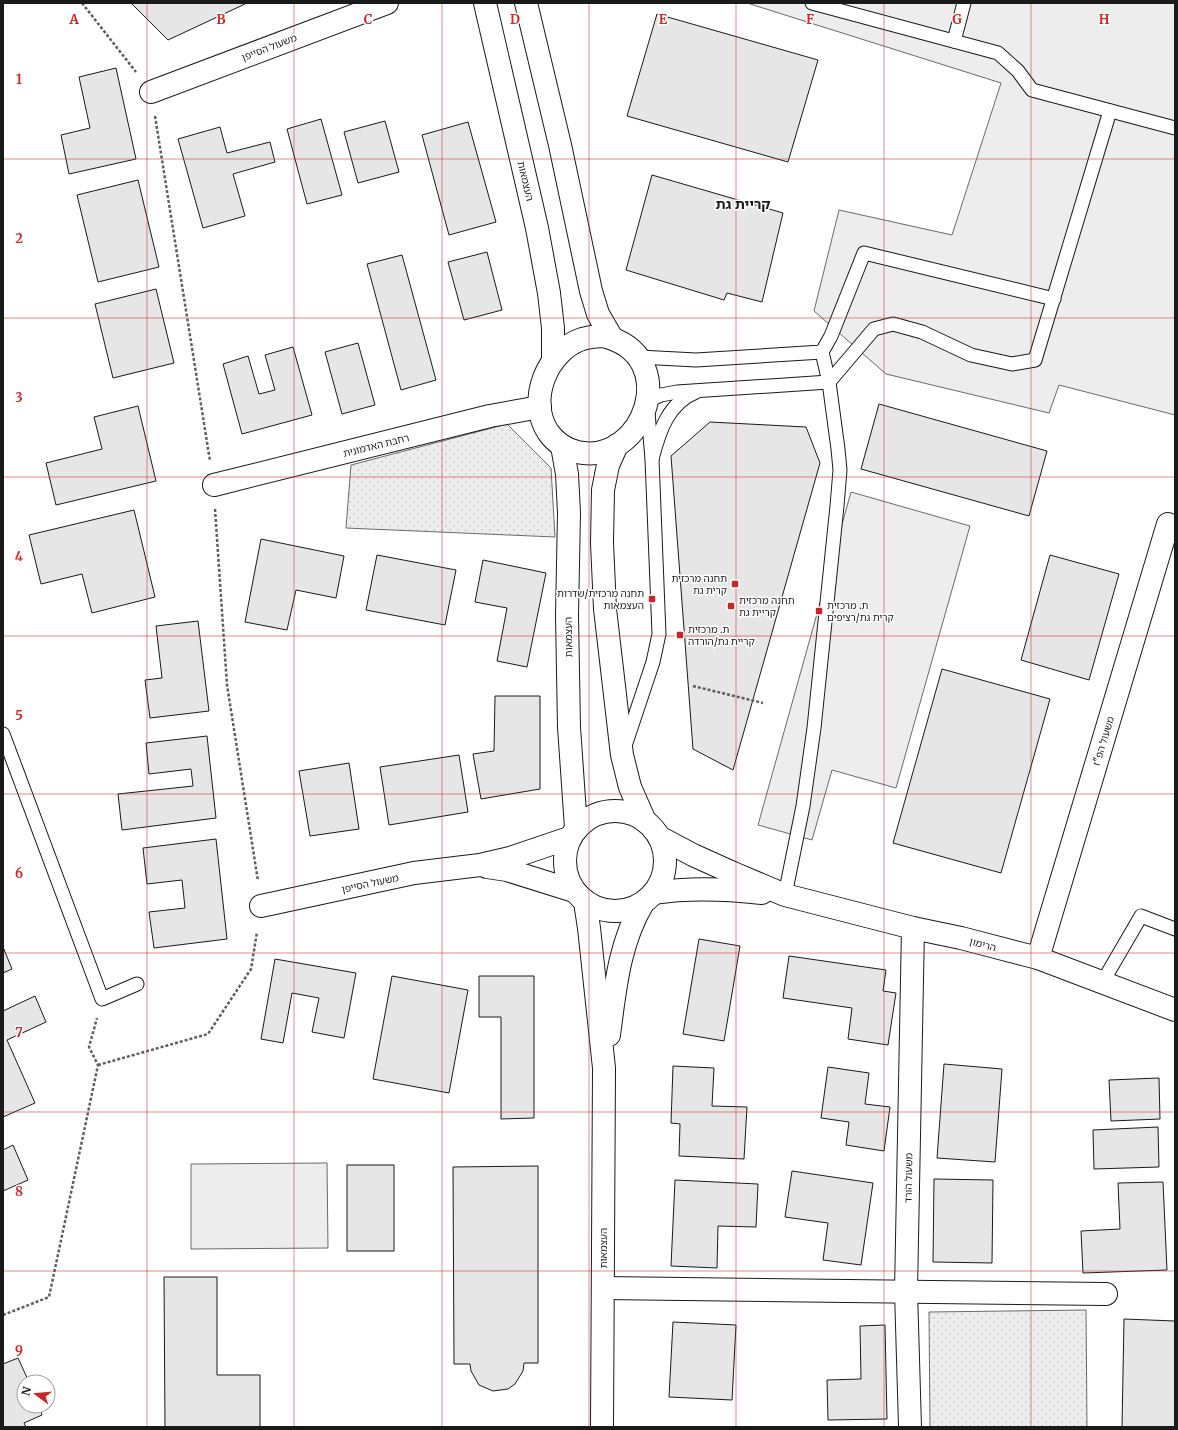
<svg xmlns="http://www.w3.org/2000/svg" width="1178" height="1430" font-family="Merriweather,'Noto Sans Hebrew',serif">
<defs>
<pattern id="park-dots" width="8" height="8" patternUnits="userSpaceOnUse"><rect width="8" height="8" fill="#ededed"/><path d="M2 2h.1M6 6h.1" fill="none" stroke="#cbcbcb" stroke-width="1.8" stroke-linecap="round"/></pattern>
</defs>
<rect width="100%" height="100%" fill="#fff"/>
<!-- park -->
<g fill="url(#park-dots)" stroke="#6a6a6a">
<path d="M 507,424 L 551,468 L 555,537 L 346,528 L 351,465 Z"/>
<path d="M 1086,1310 L 1087,1427 L 930,1427 L 929,1312 Z"/>
</g>
<!-- pitch -->
<g fill="#ededed" stroke="#6a6a6a">
<path d="M 747,3 L 1175,3 L 1175,415 L 1059,385 L 1049,413 L 886,374 L 814,311 L 839,210 L 952,235 L 1001,83 Z"/>
<path d="M 851,492 L 970,526 L 896,788 L 832,770 L 812,840 L 758,825 Z"/>
<path d="M 327,1163 L 328,1248 L 191,1249 L 191,1164 Z"/>
</g>
<!-- building -->
<g fill="#e6e6e6" stroke="#1a1a1a">
<path d="M 131,3 L 244,3 L 245,4 L 168,40 Z"/>
<path d="M 657,14 L 818,60 L 788,162 L 627,116 Z"/>
<path d="M 116,68 L 136,159 L 69,174 L 61,135 L 90,128 L 79,77 Z"/>
<path d="M 321,119 L 342,195 L 307,204 L 287,129 Z"/>
<path d="M 385,121 L 399,172 L 358,183 L 344,132 Z"/>
<path d="M 468,122 L 496,222 L 449,235 L 422,135 Z"/>
<path d="M 220,127 L 227,153 L 270,142 L 275,162 L 233,174 L 245,216 L 203,228 L 178,139 Z"/>
<path d="M 652,175 L 783,213 L 762,302 L 727,293 L 724,300 L 626,270 Z"/>
<path d="M 138,180 L 159,267 L 98,282 L 77,195 Z"/>
<path d="M 487,252 L 502,310 L 464,320 L 448,262 Z"/>
<path d="M 402,255 L 436,380 L 401,390 L 367,264 Z"/>
<path d="M 156,289 L 174,363 L 113,378 L 95,304 Z"/>
<path d="M 358,343 L 375,405 L 342,414 L 325,352 Z"/>
<path d="M 293,347 L 312,415 L 242,434 L 223,364 L 248,356 L 259,394 L 275,390 L 265,355 Z"/>
<path d="M 879,404 L 1047,451 L 1029,516 L 861,469 Z"/>
<path d="M 138,406 L 156,481 L 56,505 L 46,463 L 102,449 L 94,417 Z"/>
<path d="M 710,422 L 806,427 L 820,463 L 733,770 L 693,749 L 671,456 Z"/>
<path d="M 134,510 L 155,597 L 92,613 L 82,574 L 41,584 L 29,535 Z"/>
<path d="M 261,539 L 344,556 L 336,598 L 296,590 L 287,630 L 245,622 Z"/>
<path d="M 377,555 L 456,570 L 445,625 L 366,610 Z"/>
<path d="M 1050,555 L 1119,574 L 1089,680 L 1021,660 Z"/>
<path d="M 483,560 L 546,573 L 527,667 L 497,661 L 507,608 L 475,602 Z"/>
<path d="M 198,621 L 209,711 L 150,718 L 145,680 L 162,678 L 156,626 Z"/>
<path d="M 942,669 L 1050,699 L 1001,873 L 893,843 Z"/>
<path d="M 495,696 L 540,696 L 540,789 L 481,799 L 473,754 L 494,751 Z"/>
<path d="M 207,736 L 216,818 L 122,830 L 118,794 L 193,786 L 191,769 L 149,774 L 146,743 Z"/>
<path d="M 459,755 L 468,812 L 389,825 L 380,767 Z"/>
<path d="M 349,763 L 359,829 L 310,836 L 299,771 Z"/>
<path d="M 216,839 L 227,939 L 154,948 L 149,912 L 185,908 L 182,880 L 147,884 L 143,848 Z"/>
<path d="M 699,939 L 740,946 L 724,1041 L 683,1034 Z"/>
<path d="M 3,947 L 12,969 L 3,973 Z"/>
<path d="M 789,956 L 886,970 L 883,991 L 896,993 L 888,1045 L 848,1039 L 852,1008 L 783,998 Z"/>
<path d="M 275,959 L 356,973 L 344,1038 L 312,1032 L 319,998 L 292,993 L 283,1043 L 261,1039 Z"/>
<path d="M 392,976 L 468,990 L 449,1093 L 373,1079 Z"/>
<path d="M 479,976 L 534,976 L 534,1118 L 501,1119 L 501,1017 L 479,1017 Z"/>
<path d="M 35,996 L 46,1022 L 7,1040 L 35,1103 L 3,1117 L 3,1011 Z"/>
<path d="M 944,1064 L 1002,1069 L 995,1162 L 937,1158 Z"/>
<path d="M 673,1066 L 714,1068 L 712,1106 L 747,1107 L 744,1159 L 679,1156 L 680,1124 L 671,1123 Z"/>
<path d="M 828,1067 L 869,1073 L 865,1104 L 890,1107 L 884,1151 L 846,1145 L 849,1122 L 821,1118 Z"/>
<path d="M 1159,1078 L 1160,1119 L 1111,1121 L 1109,1080 Z"/>
<path d="M 1158,1127 L 1159,1167 L 1094,1169 L 1093,1130 Z"/>
<path d="M 13,1145 L 28,1180 L 3,1191 L 3,1150 Z"/>
<rect x="347" y="1165" width="47" height="86"/>
<path d="M 538,1166 L 538,1363 L 524,1363 L 523,1371 L 515,1384 L 508,1389 L 493,1391 L 479,1385 L 471,1371 L 470,1364 L 454,1364 L 453,1167 Z"/>
<path d="M 792,1171 L 873,1183 L 861,1265 L 823,1260 L 828,1223 L 785,1217 Z"/>
<path d="M 934,1179 L 993,1180 L 992,1263 L 933,1262 Z"/>
<path d="M 675,1180 L 758,1184 L 756,1227 L 718,1226 L 717,1268 L 671,1266 Z"/>
<path d="M 1163,1182 L 1167,1270 L 1083,1273 L 1081,1231 L 1120,1229 L 1118,1183 Z"/>
<path d="M 164,1277 L 217,1277 L 217,1375 L 260,1375 L 260,1427 L 165,1427 Z"/>
<path d="M 1124,1319 L 1175,1321 L 1175,1427 L 1122,1427 Z"/>
<path d="M 673,1322 L 736,1325 L 732,1400 L 669,1397 Z"/>
<path d="M 885,1325 L 887,1419 L 828,1420 L 827,1380 L 861,1379 L 860,1326 Z"/>
<path d="M 18,1358 L 29,1382 L 24,1382 L 24,1406 L 39,1406 L 42,1415 L 24,1423 L 26,1427 L 3,1427 L 3,1364 Z"/>
</g>
<g fill="none" stroke-linecap="round" stroke-linejoin="round">
<!-- service casing -->
<g stroke="#1a1a1a" stroke-width="15">
<g id="service">
<path d="M 812,3 L 998,53 L 1018,71 L 1032,90 L 1175,128"/>
<path d="M 954,41 L 964,3"/>
<path d="M 639,357 L 696,360 L 822,352 L 831,336 L 864,253 L 1054,299"/>
<path d="M 652,459 L 647,401 L 661,395 L 677,392 L 829,382 L 874,329 L 893,324 L 922,332 L 971,355 L 1012,364 L 1035,360 L 1110,111"/>
<path d="M 3,734 L 102,999 L 137,984"/>
<path d="M 625,746 L 653,662 L 659,634 L 652,459 C 659,432 668,403 696,392"/>
<path d="M 785,895 L 803,806 L 814,728 L 837,506 L 840,470 L 838,449 L 829,382 L 822,352"/>
<path d="M 1102,983 L 1141,916 L 1175,929"/>
</g>
</g>
<!-- minor casing -->
<g stroke="#1a1a1a" stroke-width="24">
<g id="minor">
<path d="M 151,92 L 387,3"/>
<path d="M 214,485 L 490,416 L 540,407"/>
<path d="M 487,867 L 507,870 L 574,891"/>
<path d="M 261,906 L 414,873 L 480,865 L 510,858 L 569,838"/>
<path d="M 1038,958 L 1168,524"/>
<path d="M 603,1288 L 1106,1294"/>
<path d="M 910,1427 L 906,1291 L 913,928"/>
</g>
</g>
<!-- tertiary casing -->
<g stroke="#1a1a1a" stroke-width="24">
<g id="tertiary">
<path d="M 485,3 L 537,228 L 549,293 L 553,328 L 553,361"/>
<path d="M 526,3 L 560,145 L 591,291 L 598,314 L 612,338"/>
<path d="M 603,336 C 684,355 644,467 577,452 C 565,449 555,442 548,432 C 527,400 547,351 582,339 C 589,337 596,336 603,336 Z"/>
<path d="M 617,445 L 608,465 L 603,490 L 602,543 L 605,609 L 622,755 L 630,787 L 644,819"/>
<path d="M 562,446 L 567,474 L 569,513 L 567,615 L 569,727 L 576,828"/>
<circle cx="615" cy="861" r="50"/>
<path d="M 661,838 L 693,855 L 733,873 L 785,895 L 913,928 L 961,938 L 1038,958 L 1175,1010"/>
<path d="M 654,893 C 691,887 726,889 762,893"/>
<path d="M 585,902 L 589,928 L 604,1068 L 602,1427"/>
<path d="M 609,1035 C 615,990 619,943 643,903"/>
</g>
</g>
<!-- path -->
<g stroke="#5f5f5f" stroke-width="2.5" stroke-dasharray="3 2" stroke-linecap="butt">
<path d="M 82,3 L 136,72"/>
<path d="M 155,116 L 210,461"/>
<path d="M 215,509 L 227,685 L 258,881"/>
<path d="M 693,686 L 763,703"/>
<path d="M 98,1065 L 208,1034 L 251,969 L 257,932"/>
<path d="M 3,1315 L 49,1297 L 98,1065 L 89,1047 L 97,1018"/>
</g>
<!-- service -->
<use href="#service" stroke="#fff" stroke-width="13"/>
<!-- minor -->
<use href="#minor" stroke="#fff" stroke-width="22"/>
<!-- tertiary -->
<use href="#tertiary" stroke="#fff" stroke-width="22"/>
</g>
<!-- grid -->
<path fill="none" stroke="#d62828" stroke-width="1" stroke-opacity="0.55" d="M 147,3 L 147,1427M 294,3 L 294,1427M 442,3 L 442,1427M 589,3 L 589,1427M 736,3 L 736,1427M 884,3 L 884,1427M 1031,3 L 1031,1427M 3,159 L 1175,159M 3,318 L 1175,318M 3,477 L 1175,477M 3,636 L 1175,636M 3,794 L 1175,794M 3,953 L 1175,953M 3,1112 L 1175,1112M 3,1271 L 1175,1271"/>
<!-- markers -->
<g fill="#c62828" stroke="#fff" stroke-width="1.5">
<rect x="731" y="580" width="8" height="8" rx="2"/>
<rect x="648" y="595" width="8" height="8" rx="2"/>
<rect x="727" y="602" width="8" height="8" rx="2"/>
<rect x="815" y="607" width="8" height="8" rx="2"/>
<rect x="676" y="631" width="8" height="8" rx="2"/>
</g>
<g text-anchor="middle" stroke-width="3" stroke-linejoin="round" paint-order="stroke">
<!-- street labels -->
<g font-size="10" fill="#1a1a1a" stroke="#fff">
<text transform="translate(269 47) rotate(-21)" y="4">משעול הסייפן</text>
<text transform="translate(526 181) rotate(77)" y="4">העצמאות</text>
<text transform="translate(376 445) rotate(-14)" y="4">רחבת האדמונית</text>
<text transform="translate(568 637) rotate(-91)" y="4">העצמאות</text>
<text transform="translate(1103 741) rotate(-73)" y="4">משעול הפ"ז</text>
<text transform="translate(370 883) rotate(-12)" y="4">משעול הסייפן</text>
<text transform="translate(983 944) rotate(15)" y="4">הרימון</text>
<text transform="translate(908 1178) rotate(-89)" y="4">משעול הורד</text>
<text transform="translate(603 1248) rotate(-90)" y="4">העצמאות</text>
</g>
<!-- poi labels -->
<g font-size="10" fill="#1a1a1a" stroke="#fff" text-anchor="start">
<text x="727" y="582" text-anchor="end">תחנה מרכזית<tspan x="727" dy="12">קרית גת</tspan></text>
<text x="644" y="597" text-anchor="end">תחנה מרכזית/שדרות<tspan x="644" dy="12">העצמאות</tspan></text>
<text x="739" y="604">תחנה מרכזית<tspan x="739" dy="12">קריית גת</tspan></text>
<text x="827" y="609">ת. מרכזית<tspan x="827" dy="12">קרית גת/רציפים</tspan></text>
<text x="688" y="633">ת. מרכזית<tspan x="688" dy="12">קריית גת/הורדה</tspan></text>
</g>
<!-- district labels -->
<g font-size="14" font-weight="bold" fill="#1a1a1a" stroke="#fff">
<text x="743" y="209">קריית גת</text>
</g>
</g>
<g font-size="13" text-anchor="middle" font-weight="bold" fill="#d62828" stroke="#fff" stroke-width="3" stroke-linejoin="round" paint-order="stroke">
<text x="74" y="24">A</text>
<text x="221" y="24">B</text>
<text x="368" y="24">C</text>
<text x="515" y="24">D</text>
<text x="663" y="24">E</text>
<text x="810" y="24">F</text>
<text x="957" y="24">G</text>
<text x="1104" y="24">H</text>
<text x="19" y="84">1</text>
<text x="19" y="243">2</text>
<text x="19" y="402">3</text>
<text x="19" y="561">4</text>
<text x="19" y="720">5</text>
<text x="19" y="878">6</text>
<text x="19" y="1037">7</text>
<text x="19" y="1196">8</text>
<text x="19" y="1355">9</text>
</g>
<!-- border -->
<rect width="1178" height="1430" fill="none" stroke="#1a1a1a" stroke-width="8"/>
<!-- north arrow -->
<g transform="translate(36 1394) rotate(286)"><circle r="19" fill="#ffffff" stroke="#a3a3a3"/>
<path d="M0-3L7 15L0 10L-7 15Z" fill="#c62828"/>
<text y="-6" font-size="11" font-weight="bold" text-anchor="middle" fill="#1a1a1a">N</text>
</g>
</svg>
